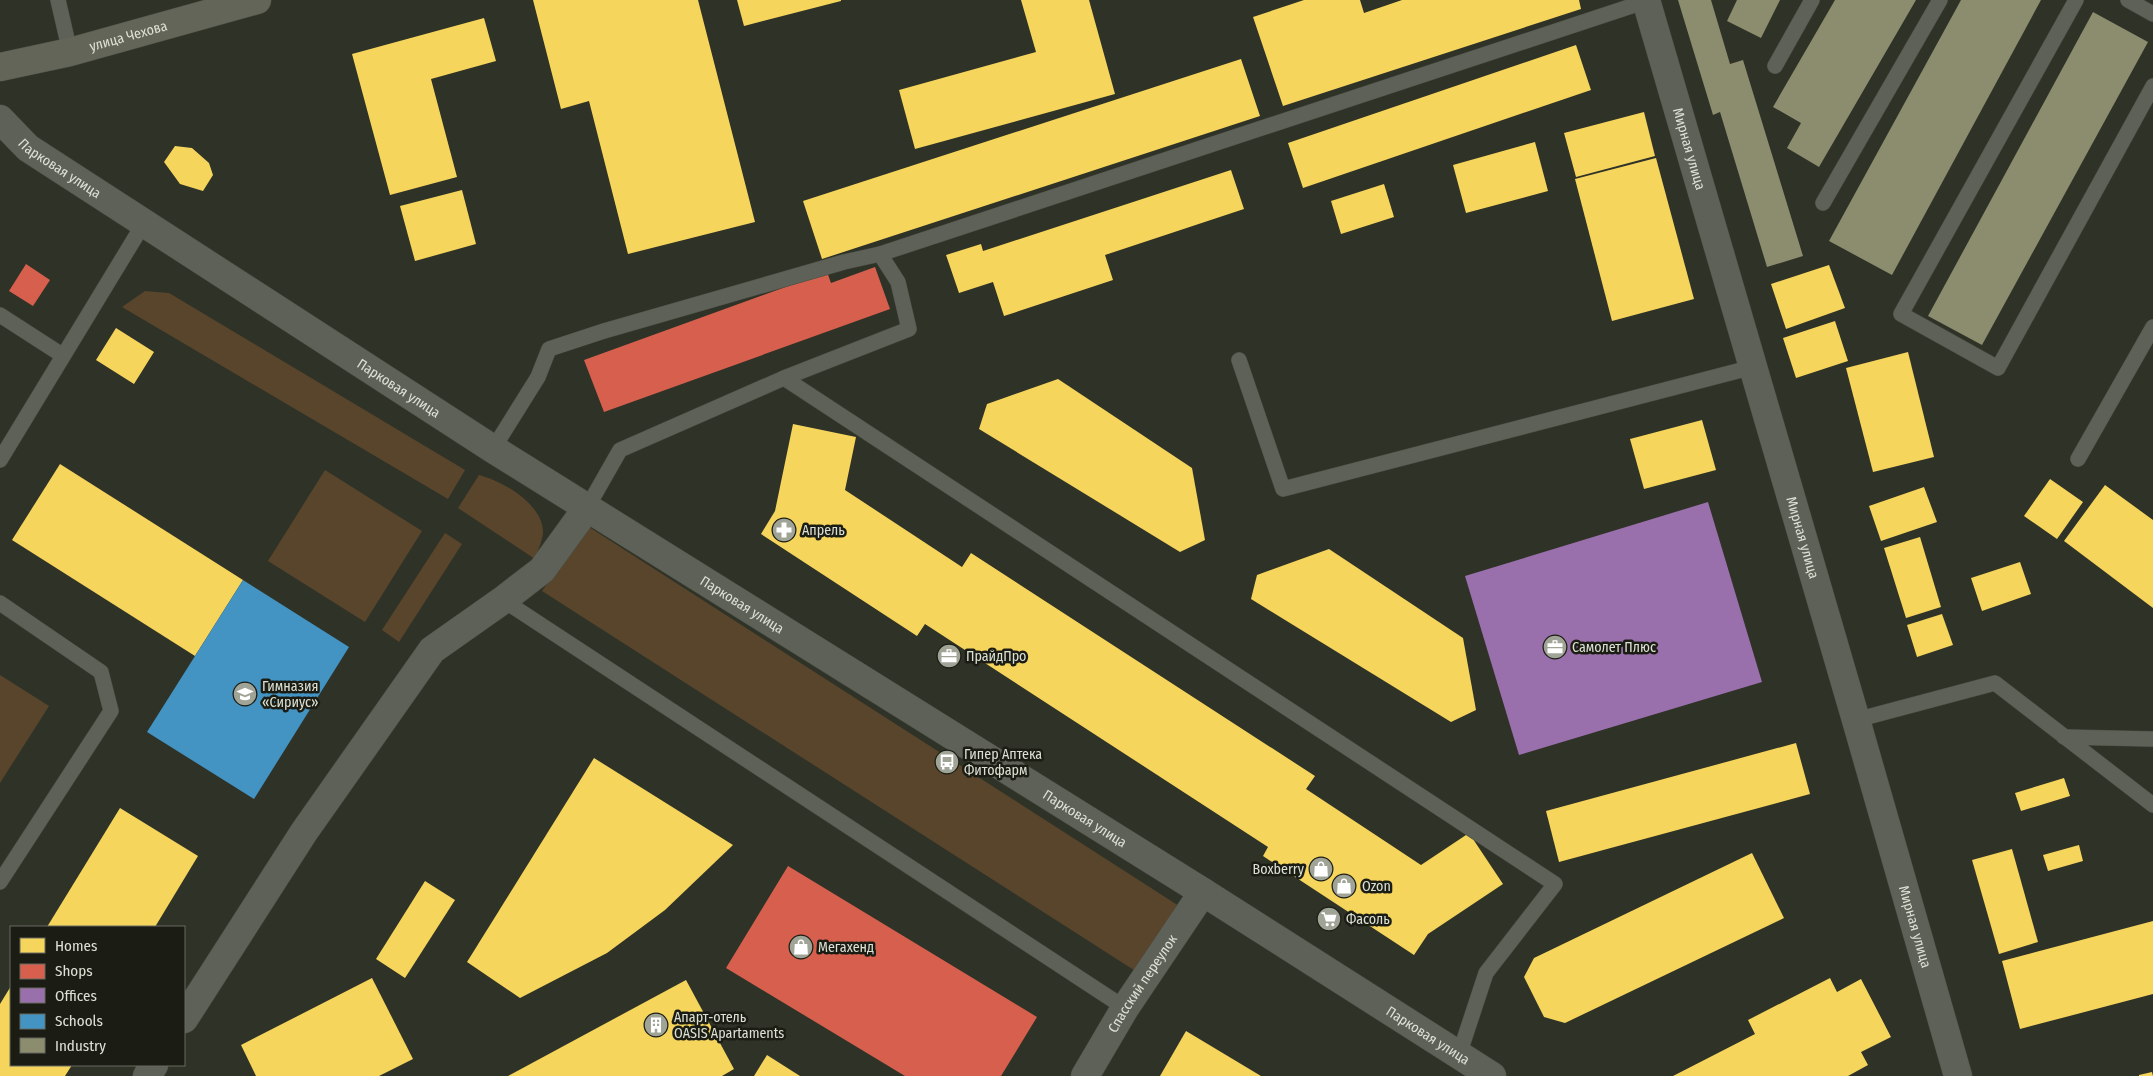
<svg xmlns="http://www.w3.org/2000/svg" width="2153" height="1076" font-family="'Fira Sans Condensed',sans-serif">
<rect width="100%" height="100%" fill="#2f3227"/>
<!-- green -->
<g fill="#59452c">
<path d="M 145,291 L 169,293 L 465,470 L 448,499 L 122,307 Z"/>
<path d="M 325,470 L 422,531 L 365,622 L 268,561 Z"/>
<path d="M 479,475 C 503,481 544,505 543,533 C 542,541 538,551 535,559 L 458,508 Z"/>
<path d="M 589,527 L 1179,906 L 1137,972 L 542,591 Z"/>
<path d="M 445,533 L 462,544 L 399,642 L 382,630 Z"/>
<path d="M 0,675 L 49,706 L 0,783 Z"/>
</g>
<!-- homes -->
<g fill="#f6d55c">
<path d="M 533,0 L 698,0 L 755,222 L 628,254 L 589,101 L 561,109 Z"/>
<path d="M 737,0 L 841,0 L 841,1 L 744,26 Z"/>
<path d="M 1021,0 L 1089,0 L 1115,94 L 915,149 L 899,90 L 1036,52 Z"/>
<path d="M 1304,0 L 1360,0 L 1364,13 L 1402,0 L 1579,0 L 1581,9 L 1283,106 L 1253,17 Z"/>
<path d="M 484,18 L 496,61 L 431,79 L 457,177 L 390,195 L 352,54 Z"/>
<path d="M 1576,45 L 1591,90 L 1303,188 L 1288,143 Z"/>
<path d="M 1241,59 L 1260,116 L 822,259 L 803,201 Z"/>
<path d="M 1644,112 L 1655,156 L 1576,177 L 1564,133 Z"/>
<path d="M 1535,142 L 1548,191 L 1466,213 L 1453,165 Z"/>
<path d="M 175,146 L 192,148 L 209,163 L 213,175 L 203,191 L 180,184 L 164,162 Z"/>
<path d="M 1656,158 L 1694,299 L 1612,321 L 1575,179 Z"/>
<path d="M 1231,170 L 1244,209 L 1105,255 L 1113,280 L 1004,316 L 993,282 L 959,293 L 946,255 L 981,244 L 983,251 Z"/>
<path d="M 1384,184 L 1394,217 L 1341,234 L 1331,201 Z"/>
<path d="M 462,190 L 476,244 L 415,261 L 400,206 Z"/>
<path d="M 1829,265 L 1845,308 L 1786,329 L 1771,284 Z"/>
<path d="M 1835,321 L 1848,361 L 1796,378 L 1783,338 Z"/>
<path d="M 116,328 L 154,352 L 134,384 L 96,360 Z"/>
<path d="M 1908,352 L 1934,457 L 1873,472 L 1846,368 Z"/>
<path d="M 1058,379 L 1192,468 L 1205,540 L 1180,552 L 979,429 L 987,404 Z"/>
<path d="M 1702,420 L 1716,470 L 1644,489 L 1630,439 Z"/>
<path d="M 793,424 L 856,437 L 845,490 L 962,567 L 971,553 L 1315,776 L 1306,789 L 1421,865 L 1469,833 L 1503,884 L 1428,934 L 1414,955 L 1263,856 L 1268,847 L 925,624 L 917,636 L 761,534 L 775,511 Z"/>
<path d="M 60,464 L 243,580 L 195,656 L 12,540 Z"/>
<path d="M 2050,479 L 2083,502 L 2057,539 L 2024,516 Z"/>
<path d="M 2105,485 L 2153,520 L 2153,608 L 2064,541 Z"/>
<path d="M 1924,487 L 1937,522 L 1881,541 L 1869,506 Z"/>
<path d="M 1920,537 L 1941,607 L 1906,618 L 1884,548 Z"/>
<path d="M 1329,549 L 1463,638 L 1476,710 L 1451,722 L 1251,599 L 1257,575 Z"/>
<path d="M 2020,562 L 2031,594 L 1982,611 L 1971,578 Z"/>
<path d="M 1942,614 L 1953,645 L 1917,657 L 1907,625 Z"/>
<path d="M 1796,743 L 1810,794 L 1559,862 L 1546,811 Z"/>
<path d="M 594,758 L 733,845 L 665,910 L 607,953 L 520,998 L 467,962 Z"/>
<path d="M 2064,778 L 2070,796 L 2021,811 L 2015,793 Z"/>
<path d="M 120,808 L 198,856 L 155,927 L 47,927 Z"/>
<path d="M 2079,845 L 2083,861 L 2048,871 L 2043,855 Z"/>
<path d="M 2012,849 L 2038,942 L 1999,954 L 1972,860 Z"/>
<path d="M 1752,853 L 1784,918 L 1565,1023 L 1544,1017 L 1524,977 L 1534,958 Z"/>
<path d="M 425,881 L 455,900 L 405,978 L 376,959 Z"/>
<path d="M 2153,921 L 2153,994 L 2020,1029 L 2002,961 Z"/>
<path d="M 372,978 L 413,1059 L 379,1076 L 256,1076 L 241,1045 Z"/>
<path d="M 1830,978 L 1837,992 L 1861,979 L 1891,1037 L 1861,1052 L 1868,1065 L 1848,1076 L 1673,1076 L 1755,1034 L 1748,1020 Z"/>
<path d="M 686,980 L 734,1069 L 722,1076 L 508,1076 Z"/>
<path d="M 11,986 L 11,1065 L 72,1065 L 65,1076 L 0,1076 L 0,1004 Z"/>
<path d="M 1186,1031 L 1261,1076 L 1160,1076 Z"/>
<path d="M 767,1055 L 800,1076 L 754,1076 Z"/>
<path d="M 2152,1072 L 2153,1076 L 2139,1076 L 2139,1075 Z"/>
</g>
<!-- shops -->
<g fill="#d6604d">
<path d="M 26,264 L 50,280 L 33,306 L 9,291 Z"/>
<path d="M 875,267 L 890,309 L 604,412 L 584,360 L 827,272 L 831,283 Z"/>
<path d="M 788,866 L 1037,1017 L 1001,1076 L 905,1076 L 726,968 Z"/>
</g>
<!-- offices -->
<path fill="#9970ab" d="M 1708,502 L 1762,682 L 1519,755 L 1465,576 Z"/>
<!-- schools -->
<path fill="#4393c3" d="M 243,580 L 349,647 L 254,799 L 147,732 Z"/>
<!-- industry -->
<g fill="#8c8c6e">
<path d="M 1678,0 L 1711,0 L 1730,64 L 1743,60 L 1803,256 L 1767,267 L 1720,112 L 1713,115 Z"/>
<path d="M 1737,0 L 1780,0 L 1761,38 L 1727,21 Z"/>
<path d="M 1835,0 L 1916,0 L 1819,167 L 1787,148 L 1801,123 L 1773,107 Z"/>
<path d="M 1961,0 L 2041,0 L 1892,275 L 1829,241 Z"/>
<path d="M 2093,12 L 2148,42 L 1982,345 L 1928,316 Z"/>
</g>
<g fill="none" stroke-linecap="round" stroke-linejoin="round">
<!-- service casing -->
<g stroke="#4a4e43" stroke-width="16">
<g id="service">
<path d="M 58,0 L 70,52"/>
<path d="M 2076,0 L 1901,314 L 1998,368 L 2153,86"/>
<path d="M 2128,0 L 2153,14"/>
<path d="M 1775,66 L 1812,0"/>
<path d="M 1823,203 L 1940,0"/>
<path d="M 0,315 L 62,355"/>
<path d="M 1239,360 L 1283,489 L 1753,367"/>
<path d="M 784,378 L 1555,884 L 1486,973 L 1459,1055"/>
<path d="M 493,449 L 538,377 L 549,349 L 604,331 L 844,262 L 880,254"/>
<path d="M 2078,459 L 2153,327"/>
<path d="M 0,460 L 144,223"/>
<path d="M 587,508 L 620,450 L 784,378 L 909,329 L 898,282 L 880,254 L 1647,1"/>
<path d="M 503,600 L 1125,1008"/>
<path d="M 0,603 L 101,672 L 111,711 L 0,882"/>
<path d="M 1856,720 L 1995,683 L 2153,805"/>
<path d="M 2064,737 L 2153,739"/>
</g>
</g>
<!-- minor casing -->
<g stroke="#4a4e43" stroke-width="29">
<g id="minor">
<path id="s1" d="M 1646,0 L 1856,720 L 1958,1076"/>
<path id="s2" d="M 0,119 L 28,148 L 493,449 L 1203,892 L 1492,1076"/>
<path d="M 184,1019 L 304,832 L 432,650 L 503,600 L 542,570 L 587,508"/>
<path d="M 147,1076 L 154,1065"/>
<path id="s3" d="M 1085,1076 L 1125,1008 L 1203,892"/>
</g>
</g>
<!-- secondary casing -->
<g stroke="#4a4e43" stroke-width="29">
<g id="secondary">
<path id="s4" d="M 0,67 L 70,52 L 257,0"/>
</g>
</g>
<!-- service -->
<use href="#service" stroke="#5e6158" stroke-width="15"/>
<!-- minor -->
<use href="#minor" stroke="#5e6158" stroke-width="28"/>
<!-- secondary -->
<use href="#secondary" stroke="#636558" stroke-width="28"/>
</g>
<!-- icons -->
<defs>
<g id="pharmacy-disc" transform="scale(1.25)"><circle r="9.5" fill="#a0a497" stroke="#1b1d14"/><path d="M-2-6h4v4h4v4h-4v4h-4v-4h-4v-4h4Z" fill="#fff"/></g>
<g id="office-disc" transform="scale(1.25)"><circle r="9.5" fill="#a0a497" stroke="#1b1d14"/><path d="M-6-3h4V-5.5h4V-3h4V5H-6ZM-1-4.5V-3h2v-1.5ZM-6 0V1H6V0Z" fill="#fff"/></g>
<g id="school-disc" transform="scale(1.25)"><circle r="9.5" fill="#a0a497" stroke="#1b1d14"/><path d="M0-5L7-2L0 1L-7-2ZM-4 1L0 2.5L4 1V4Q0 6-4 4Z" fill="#fff"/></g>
<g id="bus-disc" transform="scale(1.25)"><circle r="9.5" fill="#a0a497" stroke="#1b1d14"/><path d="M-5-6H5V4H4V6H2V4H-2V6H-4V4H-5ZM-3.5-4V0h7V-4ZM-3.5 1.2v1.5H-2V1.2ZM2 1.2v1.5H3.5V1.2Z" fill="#fff"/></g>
<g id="shop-disc" transform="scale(1.25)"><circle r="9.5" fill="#a0a497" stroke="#1b1d14"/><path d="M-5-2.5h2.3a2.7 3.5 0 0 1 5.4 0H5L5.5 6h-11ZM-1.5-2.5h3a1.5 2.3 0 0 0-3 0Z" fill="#fff"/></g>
<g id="supermarket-disc" transform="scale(1.25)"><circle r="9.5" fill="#a0a497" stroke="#1b1d14"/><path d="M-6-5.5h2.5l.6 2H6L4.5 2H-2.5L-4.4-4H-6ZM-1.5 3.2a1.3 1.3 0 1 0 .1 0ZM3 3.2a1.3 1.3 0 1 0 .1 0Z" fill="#fff"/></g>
<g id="building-disc" transform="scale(1.25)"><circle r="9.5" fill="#a0a497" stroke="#1b1d14"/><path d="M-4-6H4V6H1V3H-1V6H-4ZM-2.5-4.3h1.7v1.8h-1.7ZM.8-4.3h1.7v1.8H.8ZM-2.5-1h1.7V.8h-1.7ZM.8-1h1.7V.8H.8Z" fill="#fff"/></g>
</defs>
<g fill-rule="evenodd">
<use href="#pharmacy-disc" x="784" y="530"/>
<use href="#office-disc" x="1555" y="647"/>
<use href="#office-disc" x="949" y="656"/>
<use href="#school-disc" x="245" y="694"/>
<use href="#bus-disc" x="947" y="762"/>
<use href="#shop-disc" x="1321" y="869"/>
<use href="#shop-disc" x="1344" y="886"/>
<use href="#supermarket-disc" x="1329" y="919"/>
<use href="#shop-disc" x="801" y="947"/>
<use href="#building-disc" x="656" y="1025"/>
</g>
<g text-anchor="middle" stroke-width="5" stroke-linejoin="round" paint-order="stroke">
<!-- street labels -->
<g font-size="14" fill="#dde1d4" stroke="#1b1d14">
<text dy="5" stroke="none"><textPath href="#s4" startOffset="132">улица Чехова</textPath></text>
<text dy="5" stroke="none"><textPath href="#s1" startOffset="155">Мирная улица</textPath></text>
<text dy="5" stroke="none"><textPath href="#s2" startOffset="78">Парковая улица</textPath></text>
<text dy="5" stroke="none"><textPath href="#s2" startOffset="482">Парковая улица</textPath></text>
<text dy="5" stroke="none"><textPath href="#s1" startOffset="560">Мирная улица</textPath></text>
<text dy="5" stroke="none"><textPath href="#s2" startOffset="888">Парковая улица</textPath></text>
<text dy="5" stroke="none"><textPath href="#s2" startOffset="1292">Парковая улица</textPath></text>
<text dy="5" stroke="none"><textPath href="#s1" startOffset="965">Мирная улица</textPath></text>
<text dy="5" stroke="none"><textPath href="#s3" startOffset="109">Спасский переулок</textPath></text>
<text dy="5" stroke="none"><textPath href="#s2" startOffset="1698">Парковая улица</textPath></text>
</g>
<!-- poi labels -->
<g font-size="14" fill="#dde1d4" stroke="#1b1d14" text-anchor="start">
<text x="802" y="535">Апрель</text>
<text x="1572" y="652">Самолет Плюс</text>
<text x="966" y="661">ПрайдПро</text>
<text x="262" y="691">Гимназия<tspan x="262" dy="16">«Сириус»</tspan></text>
<text x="964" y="759">Гипер Аптека<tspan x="964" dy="16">Фитофарм</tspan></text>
<text x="1304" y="874" text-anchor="end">Boxberry</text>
<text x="1362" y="891">Ozon</text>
<text x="1346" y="924">Фасоль</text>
<text x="818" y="952">Мегахенд</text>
<text x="674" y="1022">Апарт-отель<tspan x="674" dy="16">OASIS Apartaments</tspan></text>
</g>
</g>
<!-- legend -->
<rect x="10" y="926" width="175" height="140" fill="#1b1d14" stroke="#696b61"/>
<rect x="20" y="938" width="25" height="15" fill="#f6d55c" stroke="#696b61"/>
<text x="55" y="951" font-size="15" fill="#dde1d4">Homes</text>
<rect x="20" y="964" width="25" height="15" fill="#d6604d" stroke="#696b61"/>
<text x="55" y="976" font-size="15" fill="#dde1d4">Shops</text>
<rect x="20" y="988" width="25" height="15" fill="#9970ab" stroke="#696b61"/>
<text x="55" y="1001" font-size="15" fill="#dde1d4">Offices</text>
<rect x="20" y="1014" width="25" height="15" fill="#4393c3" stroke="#696b61"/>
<text x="55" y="1026" font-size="15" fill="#dde1d4">Schools</text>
<rect x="20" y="1038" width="25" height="15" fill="#8c8c6e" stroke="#696b61"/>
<text x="55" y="1051" font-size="15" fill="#dde1d4">Industry</text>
</svg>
